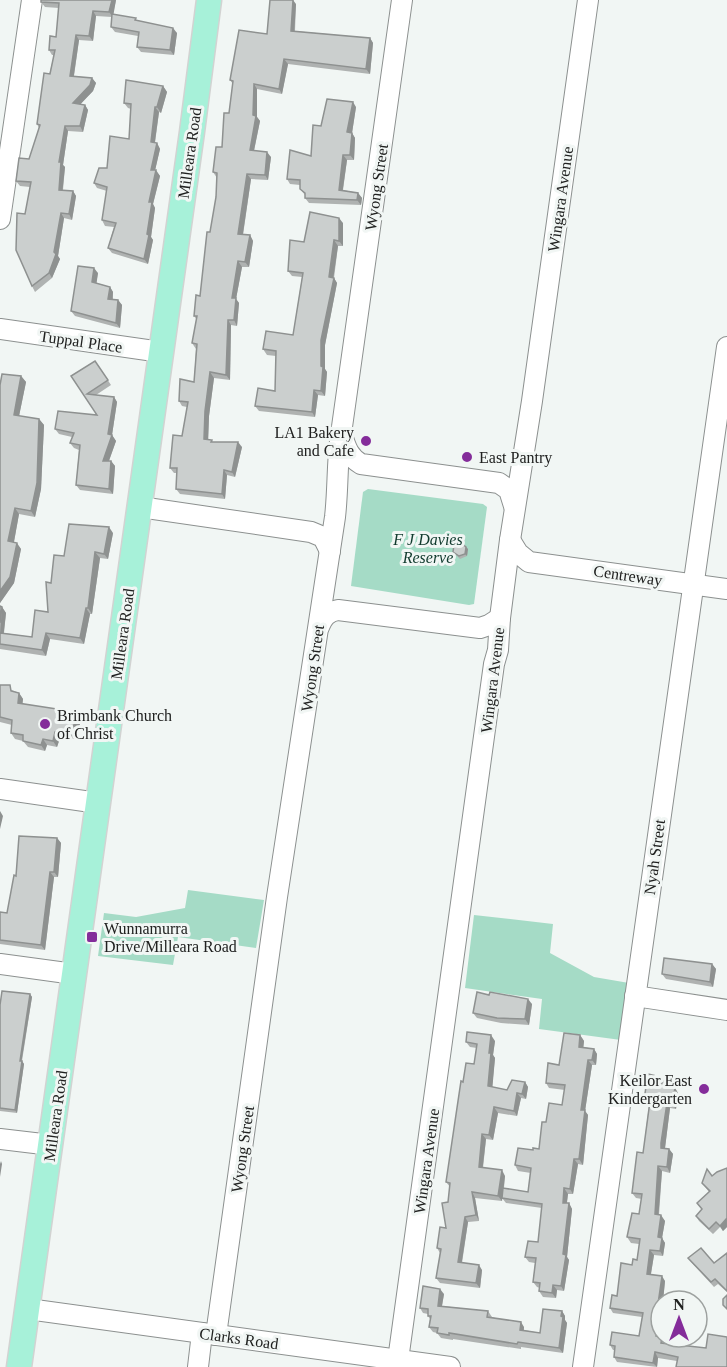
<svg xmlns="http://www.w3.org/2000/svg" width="727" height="1367" font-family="Georgia,serif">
<rect width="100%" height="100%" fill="#f1f6f4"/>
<!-- green -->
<g fill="#a5dbc6">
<path d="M 368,489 L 483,504 L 487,507 L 474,604 L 469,605 L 351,586 L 363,492 Z"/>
<path d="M 188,890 L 264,900 L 256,948 L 178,937 L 173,965 L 98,956 L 104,913 L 136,917 L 185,908 Z"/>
<path d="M 474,915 L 553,924 L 550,953 L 594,977 L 629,983 L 621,1040 L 539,1029 L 542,999 L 465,988 Z"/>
</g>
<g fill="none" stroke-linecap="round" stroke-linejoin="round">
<!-- minor casing -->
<g stroke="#8c908f" stroke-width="22">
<g id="minor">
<path d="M 0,219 L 32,0"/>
<path d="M 0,329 L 161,352"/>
<path d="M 342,435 C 346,448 349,457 361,464 L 499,483 L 509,490 L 514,506"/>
<path d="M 140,507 L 311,532 L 323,537 L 330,551"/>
<path d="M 510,540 L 518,553 L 529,562 L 727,589"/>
<path d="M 319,627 C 323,617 327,612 338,610 L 480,628 L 489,625 L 500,618"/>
<path d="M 0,789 L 98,803"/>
<path d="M 0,964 L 74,974"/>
<path d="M 635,996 L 727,1010"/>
<path d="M 0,1139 L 51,1145"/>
<path d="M 28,1309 L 450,1367"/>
<path d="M 216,1335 L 277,897 L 335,517 C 338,491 337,466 340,441 L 402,0"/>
<path d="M 398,1360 L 494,664 L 498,650 L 500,618 L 510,540 L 532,401 L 588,0"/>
<path d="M 198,1367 L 202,1333"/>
<path d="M 583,1367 L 727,347"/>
</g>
</g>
<!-- major casing -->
<g stroke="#d2d3d2" stroke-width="27">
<path id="major" d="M 19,1367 L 192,132 L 209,0"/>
</g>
<!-- minor -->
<use href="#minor" stroke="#fff" stroke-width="20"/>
<!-- major -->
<use href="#major" stroke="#a7f1d9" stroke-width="24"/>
</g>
<!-- wall -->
<g fill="#afb2b1">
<path d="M 41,0 L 116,0 L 113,14 L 137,20 L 177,33 L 174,55 L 141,52 L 137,47 L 138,36 L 115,32 L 111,27 L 112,17 L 96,16 L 93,41 L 79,40 L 74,76 L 92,78 L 96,83 L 93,91 L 80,104 L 85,105 L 88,110 L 83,132 L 68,131 L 63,165 L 65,167 L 63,190 L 73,191 L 76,196 L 72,220 L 64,218 L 58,256 L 60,259 L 52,278 L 35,292 L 32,286 L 25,214 L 30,187 L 20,186 L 16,181 L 29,159 L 39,128 L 37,124 L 54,55 L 52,55 L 49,50 L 56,37 L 59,8 L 45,7 L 41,2 Z"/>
<path d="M 296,4 L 295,31 L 370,38 L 373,43 L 370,74 L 288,64 L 282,94 L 257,89 L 257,117 L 260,121 L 254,151 L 271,157 L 268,180 L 251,179 L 243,235 L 250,235 L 253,241 L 249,267 L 242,267 L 236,299 L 239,303 L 237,326 L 231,325 L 230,380 L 214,378 L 209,416 L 208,440 L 213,442 L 242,447 L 235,477 L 227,475 L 225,499 L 180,494 L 176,489 L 177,473 L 174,473 L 170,468 L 182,436 L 187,407 L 182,406 L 179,401 L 194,382 L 196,349 L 192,343 L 197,320 L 194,316 L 200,296 L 216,197 L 217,178 L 213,172 L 222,147 L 229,113 L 233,84 L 230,80 L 267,34 Z"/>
<path d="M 163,86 L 167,92 L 161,113 L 159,112 L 155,143 L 157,143 L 160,149 L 155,170 L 160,176 L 153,204 L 155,208 L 151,237 L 153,240 L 148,264 L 112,253 L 108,248 L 114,227 L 105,226 L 102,220 L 107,191 L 97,188 L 94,183 L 107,168 L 129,139 L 131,109 L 128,108 L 124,103 Z"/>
<path d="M 356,107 L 352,133 L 355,138 L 354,160 L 347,160 L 343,190 L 358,193 L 362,198 L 361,205 L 309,203 L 305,198 L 305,195 L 300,189 L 300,185 L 290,184 L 287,179 L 311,156 L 321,126 Z"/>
<path d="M 343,223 L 343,246 L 338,246 L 334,278 L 337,283 L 325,345 L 325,369 L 327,372 L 325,396 L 318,395 L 315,417 L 259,411 L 255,406 L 275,391 L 276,356 L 267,355 L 263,349 L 293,335 L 302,277 L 292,276 L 288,271 L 304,242 Z"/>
<path d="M 98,273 L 96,283 L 110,287 L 113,292 L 113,299 L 118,300 L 122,305 L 120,328 L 75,316 L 71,311 Z"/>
<path d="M 95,361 L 111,385 L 96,395 L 114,397 L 117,402 L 112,435 L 116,441 L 109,461 L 111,461 L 115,466 L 113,494 L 80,490 L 76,485 L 79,450 L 74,448 L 70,443 L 72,437 L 59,434 L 55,429 L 97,415 L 71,376 Z"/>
<path d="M 21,376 L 26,382 L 19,416 L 39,419 L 44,425 L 41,489 L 35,517 L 19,514 L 14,542 L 21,549 L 14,583 L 0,603 L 0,385 Z"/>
<path d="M 113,533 L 108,559 L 100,558 L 92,614 L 90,614 L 84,644 L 50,639 L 46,656 L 0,649 L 0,606 L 2,607 L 6,613 L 4,633 L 32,637 L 48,612 L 51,583 L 64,556 Z"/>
<path d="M 466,547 L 468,549 L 467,556 L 460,559 L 453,552 Z"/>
<path d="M 0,685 L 19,693 L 23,699 L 22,704 L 81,718 L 77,739 L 60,738 L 57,747 L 47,745 L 45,751 L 28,747 L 23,741 L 15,739 L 11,733 L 12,725 L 0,722 Z"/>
<path d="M 57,838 L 61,843 L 58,877 L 54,877 L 45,950 L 0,944 L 0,912 L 7,913 L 16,876 Z"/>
<path d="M 712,964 L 716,969 L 713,987 L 666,979 L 662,974 Z"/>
<path d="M 30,994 L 32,997 L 22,1061 L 24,1064 L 17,1113 L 0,1111 L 0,1005 Z"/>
<path d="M 489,995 L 532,1004 L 529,1025 L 501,1023 L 477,1018 L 473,1013 Z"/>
<path d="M 580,1035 L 584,1041 L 583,1047 L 594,1049 L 597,1054 L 596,1065 L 592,1065 L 585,1111 L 588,1115 L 583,1165 L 578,1164 L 573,1194 L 568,1194 L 567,1203 L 569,1203 L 572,1209 L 567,1257 L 569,1260 L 564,1291 L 557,1290 L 556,1298 L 543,1297 L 539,1291 L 540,1288 L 537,1287 L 533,1282 L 535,1263 L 529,1262 L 525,1257 L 538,1242 L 542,1208 L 506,1203 L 502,1198 L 502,1201 L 475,1198 L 479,1221 L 468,1222 L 462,1263 L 482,1270 L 480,1288 L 440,1283 L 436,1278 L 440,1253 L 437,1248 L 446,1228 L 450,1187 L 446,1182 L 463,1082 L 474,1064 L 477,1048 L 470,1047 L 466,1042 L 495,1041 L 493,1055 L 495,1058 L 492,1087 L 507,1090 L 525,1082 L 528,1087 L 526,1099 L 521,1098 L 517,1116 L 498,1113 L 493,1140 L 486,1139 L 483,1168 L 505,1176 L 504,1188 L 528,1192 L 531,1173 L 518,1171 L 515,1165 L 533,1150 L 539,1149 L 546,1122 L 562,1105 L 565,1090 L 549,1088 L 546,1083 Z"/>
<path d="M 665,1082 L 664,1086 L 675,1088 L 678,1093 L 676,1109 L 670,1108 L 665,1148 L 669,1149 L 673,1154 L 670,1173 L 662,1171 L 659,1215 L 665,1221 L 662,1238 L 665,1243 L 663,1256 L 654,1255 L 651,1274 L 665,1281 L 663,1301 L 661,1301 L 661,1337 L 662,1338 L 666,1344 L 727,1367 L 677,1361 L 658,1358 L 657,1367 L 617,1362 L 614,1357 L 615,1350 L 613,1350 L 610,1345 L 639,1336 L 642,1317 L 613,1313 L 610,1308 L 617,1296 L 632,1265 L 637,1260 L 639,1244 L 631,1243 L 627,1237 L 639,1214 L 642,1199 L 636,1198 L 632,1193 L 643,1153 L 649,1105 L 648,1105 L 644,1100 Z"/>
<path d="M 727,1168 L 727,1227 L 723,1231 L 720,1227 L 713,1234 L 699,1221 L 696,1216 L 702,1209 L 697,1203 L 709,1192 L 702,1183 Z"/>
<path d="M 727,1253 L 727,1292 L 718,1284 L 714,1287 L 692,1263 L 688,1258 L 714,1263 Z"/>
<path d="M 444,1294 L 442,1306 L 488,1311 L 492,1317 L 524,1327 L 524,1330 L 540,1333 L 562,1311 L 565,1316 L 565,1320 L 567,1323 L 563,1353 L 521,1347 L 521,1349 L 453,1339 L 453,1340 L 441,1338 L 437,1333 L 433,1332 L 429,1327 L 430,1319 L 428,1316 L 428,1314 L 423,1313 L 420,1308 Z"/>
</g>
<!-- shaded-wall -->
<g fill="#8e9190">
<path d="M 112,0 L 116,0 L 113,17 L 109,12 Z"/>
<path d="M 293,0 L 296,4 L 294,36 L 291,31 Z"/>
<path d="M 93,11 L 96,16 L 93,41 L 89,36 Z"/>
<path d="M 173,28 L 177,33 L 174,55 L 170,50 Z"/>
<path d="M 76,35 L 79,40 L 73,81 L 70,76 Z"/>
<path d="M 370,38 L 373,43 L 370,74 L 366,69 Z"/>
<path d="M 284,59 L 288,64 L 282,94 L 279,89 Z"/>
<path d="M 92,78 L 96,83 L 93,91 L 76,109 L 73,103 Z"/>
<path d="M 254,84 L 257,89 L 257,117 L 260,121 L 253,155 L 250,150 L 253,115 Z"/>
<path d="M 163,86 L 167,92 L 161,113 L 157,107 Z"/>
<path d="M 353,102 L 356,107 L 352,133 L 355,138 L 354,160 L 350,155 L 347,132 Z"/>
<path d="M 85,105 L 88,110 L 83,132 L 80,126 Z"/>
<path d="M 155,107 L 159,112 L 154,148 L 151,142 Z"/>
<path d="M 65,126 L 68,131 L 63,165 L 65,167 L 62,195 L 59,190 L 59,162 Z"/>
<path d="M 157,143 L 160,149 L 154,175 L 151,170 Z"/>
<path d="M 267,152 L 271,157 L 268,180 L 265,175 Z"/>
<path d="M 343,155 L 347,160 L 342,195 L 339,190 Z"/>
<path d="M 156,170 L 160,176 L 153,204 L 155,208 L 151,237 L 153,240 L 148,264 L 144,259 L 147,234 L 149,202 Z"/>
<path d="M 247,174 L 251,179 L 242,240 L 238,234 Z"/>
<path d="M 73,191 L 76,196 L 72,220 L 69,214 Z"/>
<path d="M 358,193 L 362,198 L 361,205 L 357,200 Z"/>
<path d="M 61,213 L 64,218 L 58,256 L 60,259 L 52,278 L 49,273 L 54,252 Z"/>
<path d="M 339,218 L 343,223 L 343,246 L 339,241 Z"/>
<path d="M 250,235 L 253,241 L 249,267 L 245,262 Z"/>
<path d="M 334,240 L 338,246 L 333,280 L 334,278 L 337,283 L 325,345 L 325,369 L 327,372 L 325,396 L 321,391 L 321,340 Z"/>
<path d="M 238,261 L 242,267 L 236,299 L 239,303 L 237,326 L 234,320 L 232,298 Z"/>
<path d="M 94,268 L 98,273 L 96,287 L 92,282 Z"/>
<path d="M 110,287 L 113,292 L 112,304 L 108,299 Z"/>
<path d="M 118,300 L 122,305 L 120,328 L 116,323 Z"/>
<path d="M 228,320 L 231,325 L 230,380 L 226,375 Z"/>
<path d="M 210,372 L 214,378 L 209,416 L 208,444 L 204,439 L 205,411 Z"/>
<path d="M 21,376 L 26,382 L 18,421 L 14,415 Z"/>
<path d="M 314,390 L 318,395 L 315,417 L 312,412 Z"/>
<path d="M 114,397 L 117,402 L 112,435 L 116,441 L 107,466 L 103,461 Z"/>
<path d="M 39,419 L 44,425 L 41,489 L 35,517 L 31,511 Z"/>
<path d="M 238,442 L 242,447 L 235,477 L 232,472 Z"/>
<path d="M 111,461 L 115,466 L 113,494 L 109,489 Z"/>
<path d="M 224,470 L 227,475 L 225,499 L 222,494 Z"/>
<path d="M 15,508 L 19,514 L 13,547 L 8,541 Z"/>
<path d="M 109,527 L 113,533 L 108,559 L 104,554 Z"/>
<path d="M 17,543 L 21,549 L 14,583 L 0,603 L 0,591 Z"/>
<path d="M 466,547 L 468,549 L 467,556 L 465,554 Z"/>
<path d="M 95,552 L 100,558 L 92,614 L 88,608 Z"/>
<path d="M 2,607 L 6,613 L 3,639 L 0,634 Z"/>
<path d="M 86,608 L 90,614 L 84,644 L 80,638 Z"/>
<path d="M 46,633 L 50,639 L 46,656 L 42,650 Z"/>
<path d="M 19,693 L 23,699 L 22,709 L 18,703 Z"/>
<path d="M 77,712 L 81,718 L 77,739 L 72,733 Z"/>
<path d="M 55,732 L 60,738 L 57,747 L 53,741 Z"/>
<path d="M 43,739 L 47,745 L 45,751 L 41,745 Z"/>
<path d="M 0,811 L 3,816 L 0,829 Z"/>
<path d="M 57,838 L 61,843 L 58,877 L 54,872 Z"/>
<path d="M 50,872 L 54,877 L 45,950 L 41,945 Z"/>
<path d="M 712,964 L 716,969 L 713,987 L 710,982 Z"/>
<path d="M 30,994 L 32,997 L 21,1064 L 20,1061 Z"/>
<path d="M 528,999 L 532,1004 L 529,1025 L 525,1019 Z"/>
<path d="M 491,1035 L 495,1041 L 493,1055 L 495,1058 L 492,1092 L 488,1086 L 489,1053 Z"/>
<path d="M 580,1035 L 584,1041 L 583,1052 L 579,1047 Z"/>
<path d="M 594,1049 L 597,1054 L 596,1065 L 592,1060 Z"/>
<path d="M 588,1060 L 592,1065 L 585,1111 L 588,1115 L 583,1165 L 579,1159 L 581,1110 Z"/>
<path d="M 22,1061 L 24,1064 L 17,1113 L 15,1110 Z"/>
<path d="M 661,1077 L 665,1082 L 664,1091 L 660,1086 Z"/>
<path d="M 525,1082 L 528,1087 L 526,1099 L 522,1094 Z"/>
<path d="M 675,1088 L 678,1093 L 676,1109 L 672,1104 Z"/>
<path d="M 517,1093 L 521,1098 L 517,1116 L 514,1111 Z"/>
<path d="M 667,1103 L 670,1108 L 665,1148 L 661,1148 L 661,1143 Z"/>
<path d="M 494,1107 L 498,1113 L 493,1140 L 489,1135 Z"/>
<path d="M 482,1134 L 486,1139 L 482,1173 L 479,1167 Z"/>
<path d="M 669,1149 L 673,1154 L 670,1173 L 667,1167 Z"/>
<path d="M 574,1159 L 578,1164 L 573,1194 L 570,1189 Z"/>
<path d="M 1,1161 L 2,1164 L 0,1177 L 0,1164 Z"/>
<path d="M 658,1166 L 662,1171 L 658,1220 L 655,1214 Z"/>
<path d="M 502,1170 L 505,1176 L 502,1201 L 498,1196 Z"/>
<path d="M 564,1188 L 568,1194 L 566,1208 L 563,1203 Z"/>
<path d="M 472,1192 L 475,1198 L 479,1221 L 476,1215 Z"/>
<path d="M 569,1203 L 572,1209 L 567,1257 L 569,1260 L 564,1291 L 561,1286 L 563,1254 Z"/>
<path d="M 661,1215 L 665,1221 L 662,1238 L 665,1243 L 663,1256 L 660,1251 L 658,1237 Z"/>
<path d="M 465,1217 L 468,1222 L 461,1267 L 458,1262 Z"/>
<path d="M 727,1218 L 727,1227 L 723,1231 L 720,1226 Z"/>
<path d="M 650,1250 L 654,1255 L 650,1279 L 647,1274 Z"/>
<path d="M 479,1265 L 482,1270 L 480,1288 L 476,1283 Z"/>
<path d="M 662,1276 L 665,1281 L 663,1301 L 661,1301 L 661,1308 L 658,1304 Z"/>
<path d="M 553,1285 L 557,1290 L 556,1298 L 552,1293 Z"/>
<path d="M 440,1289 L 444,1294 L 441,1311 L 438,1306 Z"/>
<path d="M 562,1311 L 565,1316 L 565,1320 L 567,1323 L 563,1353 L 559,1348 Z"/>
<path d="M 660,1315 L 661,1317 L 661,1335 L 660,1342 L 656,1336 Z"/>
<path d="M 521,1322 L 524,1327 L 523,1335 L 520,1330 Z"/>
<path d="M 655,1352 L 658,1358 L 657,1367 L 653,1363 Z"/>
</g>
<!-- building -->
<g fill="#cbcfce" stroke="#8e9190" stroke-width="1.5">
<path d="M 41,0 L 112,0 L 109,12 L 93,11 L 89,36 L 76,35 L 70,76 L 92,78 L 90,85 L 73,103 L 85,105 L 80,126 L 65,126 L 59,162 L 61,162 L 59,190 L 73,191 L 69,214 L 61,213 L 54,252 L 56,254 L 49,273 L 32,286 L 16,250 L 17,213 L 25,214 L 31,182 L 16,181 L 19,158 L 29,159 L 40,125 L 37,124 L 44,73 L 50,74 L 55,50 L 49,50 L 50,36 L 56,37 L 59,3 L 41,2 Z"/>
<path d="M 270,0 L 293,0 L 291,31 L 370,38 L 366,69 L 284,59 L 279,89 L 254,84 L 253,115 L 256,116 L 250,150 L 267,152 L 265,175 L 247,174 L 238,234 L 250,235 L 245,262 L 238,261 L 232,298 L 236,298 L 234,320 L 228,320 L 226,375 L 210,372 L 205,411 L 204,439 L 212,440 L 211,442 L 238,442 L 232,472 L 224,470 L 222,494 L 176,489 L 177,468 L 170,468 L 173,435 L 182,436 L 188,402 L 179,401 L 180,379 L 194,382 L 197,344 L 192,343 L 197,316 L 194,316 L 196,295 L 200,296 L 207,232 L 210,232 L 216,197 L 217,173 L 213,172 L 216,147 L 222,147 L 224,113 L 229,113 L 233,81 L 230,80 L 239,30 L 267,34 Z"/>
<path d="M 112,14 L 136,18 L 135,20 L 173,28 L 170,50 L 137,47 L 139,32 L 111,27 Z"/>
<path d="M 126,80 L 163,86 L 157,107 L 155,107 L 151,142 L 157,143 L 151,170 L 156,170 L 149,202 L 152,202 L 147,234 L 149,235 L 144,259 L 108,248 L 116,223 L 102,220 L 107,187 L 94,183 L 99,168 L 107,168 L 110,136 L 129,139 L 131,104 L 124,103 Z"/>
<path d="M 327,99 L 353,102 L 347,132 L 352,133 L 350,155 L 343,155 L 339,190 L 358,193 L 357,200 L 305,198 L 305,193 L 300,189 L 300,180 L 287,179 L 290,150 L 311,156 L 313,125 L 321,126 Z"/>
<path d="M 310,212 L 339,218 L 339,241 L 334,240 L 329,277 L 334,278 L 321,340 L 321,366 L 323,367 L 321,391 L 314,390 L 312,412 L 255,406 L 258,388 L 275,391 L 276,351 L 263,349 L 266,331 L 293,335 L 303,273 L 288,271 L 290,240 L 304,242 Z"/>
<path d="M 78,266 L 94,268 L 92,282 L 110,287 L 108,299 L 118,300 L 116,323 L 71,311 Z"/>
<path d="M 95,361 L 108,380 L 87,394 L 114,397 L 108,434 L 112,435 L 103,461 L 111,461 L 109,489 L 76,485 L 80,445 L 70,443 L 74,433 L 55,429 L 58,411 L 97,415 L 71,376 Z"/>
<path d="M 2,374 L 21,376 L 14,415 L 39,419 L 37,483 L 31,511 L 15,508 L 8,541 L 17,543 L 10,577 L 0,591 L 0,385 Z"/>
<path d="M 69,524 L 109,527 L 104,554 L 95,552 L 88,608 L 86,608 L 80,638 L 46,633 L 42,650 L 0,644 L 0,633 L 32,637 L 35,610 L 48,612 L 46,582 L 51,583 L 54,555 L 64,556 Z"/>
<path d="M 460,542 L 466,547 L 465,554 L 459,556 L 453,552 L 454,545 Z"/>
<path d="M 0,606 L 2,607 L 0,623 Z"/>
<path d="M 0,685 L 10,685 L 11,691 L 19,693 L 18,703 L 77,712 L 72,733 L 55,732 L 53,741 L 43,739 L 41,745 L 23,741 L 23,735 L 11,733 L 12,720 L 0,717 Z"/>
<path d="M 19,836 L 57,838 L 54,872 L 50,872 L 41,945 L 0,940 L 0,912 L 7,913 L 14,875 L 16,876 Z"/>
<path d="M 664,958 L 712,964 L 710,982 L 662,974 Z"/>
<path d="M 2,991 L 30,994 L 20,1061 L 22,1061 L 15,1110 L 0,1108 L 0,1005 Z"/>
<path d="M 477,992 L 489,995 L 490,992 L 528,999 L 525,1019 L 497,1018 L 473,1013 Z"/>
<path d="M 467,1032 L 491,1035 L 489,1053 L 491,1053 L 488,1086 L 507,1090 L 512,1080 L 525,1082 L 522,1094 L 517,1093 L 514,1111 L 494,1107 L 489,1135 L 482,1134 L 479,1167 L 502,1170 L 498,1196 L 472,1192 L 476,1215 L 465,1217 L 458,1262 L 479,1265 L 476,1283 L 436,1278 L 441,1249 L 437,1248 L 440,1227 L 446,1228 L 442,1203 L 448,1202 L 450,1183 L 446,1182 L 461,1081 L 463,1082 L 466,1063 L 474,1064 L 477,1044 L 466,1042 Z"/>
<path d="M 564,1033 L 580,1035 L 579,1047 L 594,1049 L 592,1060 L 588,1060 L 581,1110 L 585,1110 L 579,1159 L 574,1159 L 570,1189 L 564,1188 L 563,1203 L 569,1203 L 563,1254 L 566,1255 L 561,1286 L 553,1285 L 552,1293 L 539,1291 L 540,1283 L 533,1282 L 536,1258 L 525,1257 L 528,1241 L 538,1242 L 542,1204 L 502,1198 L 503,1188 L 528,1192 L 531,1168 L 515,1165 L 518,1148 L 533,1150 L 533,1148 L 539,1149 L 542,1122 L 546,1122 L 549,1103 L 562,1105 L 565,1085 L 546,1083 L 548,1063 L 559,1065 Z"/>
<path d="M 648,1074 L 661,1077 L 660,1086 L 675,1088 L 672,1104 L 667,1103 L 661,1143 L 661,1148 L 669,1149 L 667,1167 L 658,1166 L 655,1214 L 661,1215 L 658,1237 L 662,1238 L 660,1251 L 650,1250 L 647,1274 L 662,1276 L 658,1304 L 661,1304 L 661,1316 L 660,1315 L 656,1336 L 662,1338 L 661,1343 L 706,1348 L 708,1334 L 727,1337 L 727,1367 L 676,1367 L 678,1357 L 655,1352 L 653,1363 L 614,1357 L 615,1346 L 610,1345 L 612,1332 L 639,1336 L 643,1313 L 610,1308 L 612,1295 L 617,1296 L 621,1263 L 632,1265 L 633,1259 L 637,1260 L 640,1239 L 627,1237 L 632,1213 L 639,1214 L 642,1194 L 632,1193 L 637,1152 L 643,1153 L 650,1101 L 644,1100 Z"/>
<path d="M 727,1168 L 727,1218 L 720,1226 L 716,1222 L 709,1229 L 696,1216 L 702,1209 L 697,1203 L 710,1191 L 702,1183 L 707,1169 L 712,1176 L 717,1172 Z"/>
<path d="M 701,1248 L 714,1263 L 727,1253 L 727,1291 L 715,1279 L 711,1282 L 688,1258 Z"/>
<path d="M 423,1286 L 440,1289 L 438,1306 L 488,1311 L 487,1317 L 521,1322 L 520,1330 L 540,1333 L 543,1309 L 562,1311 L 561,1316 L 563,1317 L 559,1348 L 518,1342 L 517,1344 L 449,1333 L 449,1335 L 437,1333 L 438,1328 L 429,1327 L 431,1316 L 428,1316 L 428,1309 L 420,1308 Z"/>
<path d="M 727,1295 L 727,1309 L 723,1305 L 723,1299 Z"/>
</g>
<!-- markers -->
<g fill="#842c9a" stroke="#f1f6f4" stroke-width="2">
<circle cx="366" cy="441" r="6"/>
<circle cx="467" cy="457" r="6"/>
<circle cx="45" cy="724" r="6"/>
<rect x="86" y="931" width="12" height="12" rx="3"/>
<circle cx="704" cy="1089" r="6"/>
</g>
<g text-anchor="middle" stroke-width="6" stroke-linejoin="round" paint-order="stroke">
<!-- street labels -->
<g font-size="16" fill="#202120" stroke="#f1f6f4">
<text transform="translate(189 153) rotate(-82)" y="6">Milleara Road</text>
<text transform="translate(376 187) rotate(-82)" y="6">Wyong Street</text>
<text transform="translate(560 199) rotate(-82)" y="6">Wingara Avenue</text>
<text transform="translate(81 341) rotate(8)" y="6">Tuppal Place</text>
<text transform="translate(628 575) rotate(8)" y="6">Centreway</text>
<text transform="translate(122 634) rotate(-82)" y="6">Milleara Road</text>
<text transform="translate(312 668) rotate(-82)" y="6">Wyong Street</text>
<text transform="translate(492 680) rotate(-83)" y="6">Wingara Avenue</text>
<text transform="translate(654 857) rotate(-82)" y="6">Nyah Street</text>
<text transform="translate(55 1116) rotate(-82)" y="6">Milleara Road</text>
<text transform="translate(242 1149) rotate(-82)" y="6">Wyong Street</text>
<text transform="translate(426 1161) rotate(-82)" y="6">Wingara Avenue</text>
<text transform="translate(239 1338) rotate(8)" y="6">Clarks Road</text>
</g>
<!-- poi labels -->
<g font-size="16" fill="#202120" stroke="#f1f6f4" text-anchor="start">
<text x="354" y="438" text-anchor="end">LA1 Bakery<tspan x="354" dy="18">and Cafe</tspan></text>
<text x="479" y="463">East Pantry</text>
<text x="57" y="721">Brimbank Church<tspan x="57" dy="18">of Christ</tspan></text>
<text x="104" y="934">Wunnamurra<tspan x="104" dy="18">Drive/Milleara Road</tspan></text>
<text x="692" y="1086" text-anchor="end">Keilor East<tspan x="692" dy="18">Kindergarten</tspan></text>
</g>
<!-- park labels -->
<g font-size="16" font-style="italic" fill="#103a2d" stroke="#f1f6f4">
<text x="428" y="545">F J Davies<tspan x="428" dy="18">Reserve</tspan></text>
</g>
</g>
<!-- north arrow -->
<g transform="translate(679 1319)"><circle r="28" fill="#f1f6f4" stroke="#9da19f" stroke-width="1.5"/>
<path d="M0-4.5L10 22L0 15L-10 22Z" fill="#842c9a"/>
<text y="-9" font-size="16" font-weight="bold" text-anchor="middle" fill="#202120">N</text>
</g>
</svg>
